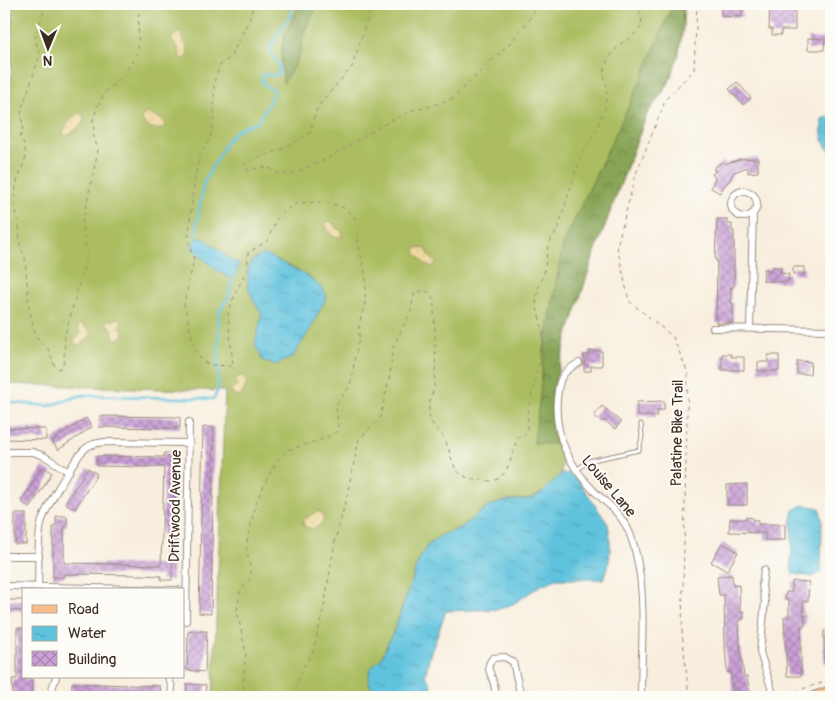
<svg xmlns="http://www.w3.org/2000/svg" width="835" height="701" font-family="Pangolin,sans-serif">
<defs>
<pattern id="forest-crowns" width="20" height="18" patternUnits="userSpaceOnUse" patternTransform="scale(1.25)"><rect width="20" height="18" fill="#88a457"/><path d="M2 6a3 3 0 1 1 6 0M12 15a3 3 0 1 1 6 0" fill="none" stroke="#708647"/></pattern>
<pattern id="sand-dots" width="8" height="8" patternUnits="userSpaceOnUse" patternTransform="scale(1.25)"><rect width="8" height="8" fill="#eeda9e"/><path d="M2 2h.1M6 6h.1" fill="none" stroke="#cdbb88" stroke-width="1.8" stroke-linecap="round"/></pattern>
<pattern id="water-ripples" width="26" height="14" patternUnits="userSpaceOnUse" patternTransform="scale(1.25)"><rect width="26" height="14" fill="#60c3de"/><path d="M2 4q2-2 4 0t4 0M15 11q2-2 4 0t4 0" fill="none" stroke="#509fb3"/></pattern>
<pattern id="building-cross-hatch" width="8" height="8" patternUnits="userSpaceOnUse" patternTransform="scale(1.25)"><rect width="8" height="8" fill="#cba0d8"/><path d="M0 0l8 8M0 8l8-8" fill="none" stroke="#a683af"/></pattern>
</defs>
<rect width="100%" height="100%" fill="#fdfcf7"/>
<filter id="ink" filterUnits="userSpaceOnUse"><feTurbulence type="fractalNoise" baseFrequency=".02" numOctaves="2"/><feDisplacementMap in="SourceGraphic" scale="10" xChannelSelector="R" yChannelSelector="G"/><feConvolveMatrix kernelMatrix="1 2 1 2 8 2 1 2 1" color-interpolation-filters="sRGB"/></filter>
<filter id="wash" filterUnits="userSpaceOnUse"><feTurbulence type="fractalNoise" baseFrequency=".0096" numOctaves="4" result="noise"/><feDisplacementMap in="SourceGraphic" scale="20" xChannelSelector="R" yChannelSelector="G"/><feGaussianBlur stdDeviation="1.12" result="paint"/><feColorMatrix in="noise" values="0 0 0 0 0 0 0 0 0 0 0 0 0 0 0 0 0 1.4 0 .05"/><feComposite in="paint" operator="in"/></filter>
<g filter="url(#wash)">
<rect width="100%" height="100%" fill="#f8eede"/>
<!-- grass -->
<path fill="#abbd61" stroke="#737440" d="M 13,4 L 684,4 L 683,31 L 678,56 L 672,66 L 672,74 L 668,85 L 647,114 L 594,254 L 574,313 L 552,393 L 552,429 L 562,462 L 561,474 L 542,493 L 531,499 L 506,501 L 489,506 L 458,529 L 441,535 L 427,546 L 418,562 L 395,628 L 381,658 L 371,669 L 368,679 L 375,697 L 213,697 L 225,391 L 4,384 Z"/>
<!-- forest -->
<g fill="url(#forest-crowns)" stroke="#62673a">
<path d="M 300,4 L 318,4 L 304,33 L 301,50 L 295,65 L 283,83 L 281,51 L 285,34 Z"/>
<path d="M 673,4 L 684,4 C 681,26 681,53 672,74 C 666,88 656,101 647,114 L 594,255 L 568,335 L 552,393 L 552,429 L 556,444 L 534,443 L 540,396 L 544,350 L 563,244 L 643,76 Z"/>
</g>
<!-- sand -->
<g fill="url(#sand-dots)" stroke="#94825e">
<path d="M 179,33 C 184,37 189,50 188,57 L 184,59 L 180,57 L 179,49 L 171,40 L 175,34 Z"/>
<path d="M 79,113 L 83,115 L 84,121 C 81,126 71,135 65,136 L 63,132 C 66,125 72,116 79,113 Z"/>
<path d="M 147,113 C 152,116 161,118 165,122 L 166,125 L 159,130 L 146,126 L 141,117 Z"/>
<path d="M 329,221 L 332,222 L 336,228 L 342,231 L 342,237 L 331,236 L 325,224 Z"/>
<path d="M 417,247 L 426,249 L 430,257 L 436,262 L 435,265 L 431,267 L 425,264 L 415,252 Z"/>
<path d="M 118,318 L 122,319 L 120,327 L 124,332 L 123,336 L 117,340 L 114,338 L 112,328 L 106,324 L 107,320 L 114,320 Z"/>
<path d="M 81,324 L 91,333 L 90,337 L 80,346 L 74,343 L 74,340 L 81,334 L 77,327 Z"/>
<path d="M 240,376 L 244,377 L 247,383 L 242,394 L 238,397 L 233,395 L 231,390 L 237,385 L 235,381 L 236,378 Z"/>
<path d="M 316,512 L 320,512 C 328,520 319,527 312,529 L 304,526 L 303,520 Z"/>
</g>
<!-- water -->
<g fill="url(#water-ripples)" stroke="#4e767e">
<path d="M 831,115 L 831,152 C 820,143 822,132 822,119 Z"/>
<path d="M 204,238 L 232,261 L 238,262 L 238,270 L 233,278 C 229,277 224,276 221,273 C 216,270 194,251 192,247 L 196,239 Z"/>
<path d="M 264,254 C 286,266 314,274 327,296 L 312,326 L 293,357 L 275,365 L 263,361 L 255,344 L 262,314 C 250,296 241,280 253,259 Z"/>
<path d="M 568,473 L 577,479 L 608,524 C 611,540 612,565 603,579 L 557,579 L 541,585 L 513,604 L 499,609 L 446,611 L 430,655 L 425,676 L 430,682 L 434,697 L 380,697 L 371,687 L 368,679 L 371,668 L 381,658 L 395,628 L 418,562 L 427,546 L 441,535 L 458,529 L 489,506 L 506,501 L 531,499 L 542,493 L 561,474 Z"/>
<path d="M 804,505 L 820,508 L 822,520 L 821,572 L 813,577 L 793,574 C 789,564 792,556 792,546 C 792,532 790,524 794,510 Z"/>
</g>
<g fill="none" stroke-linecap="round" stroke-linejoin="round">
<!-- stream -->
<g stroke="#60c3de" stroke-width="2.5">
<path d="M 196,239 L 197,222 L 204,182 L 228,139 L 237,130 L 258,121 L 275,91 L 263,84 L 262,76 L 265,74 L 272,76 L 278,74 L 280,67 L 269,50 L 282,26 L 289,18 L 295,4"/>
<path d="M 4,402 L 49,406 L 82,395 L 214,399 L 218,389 L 219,312 L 229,296 L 233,278"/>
</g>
</g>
<g id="blocks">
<!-- building -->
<g fill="url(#building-cross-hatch)">
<path d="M 721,5 L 738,6 L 738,9 L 742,9 L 742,17 L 721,16 Z"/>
<path d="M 770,5 L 781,6 L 781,10 L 795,10 L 795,30 L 781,30 L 781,35 L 772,35 L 772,29 L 769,29 Z"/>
<path d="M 808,38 L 825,39 L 824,50 L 808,50 Z"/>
<path d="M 737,82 L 751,98 L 743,105 L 729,89 Z"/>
<path d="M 758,158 L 758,172 L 748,173 L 748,167 L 734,172 L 729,181 L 724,186 L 720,193 L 711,188 L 715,178 L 712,174 L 716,171 L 713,169 L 723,161 L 725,164 L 740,159 Z"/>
<path d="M 717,219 L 727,219 L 727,224 L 732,224 L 732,231 L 734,231 L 734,287 L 731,287 L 731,303 L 733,303 L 733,323 L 716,323 L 717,260 L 715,260 Z"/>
<path d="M 771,267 L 781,267 L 780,273 L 789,274 L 788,282 L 763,281 L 764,269 L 771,270 Z"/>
<path d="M 793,267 L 804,267 L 804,275 L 793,274 Z"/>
<path d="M 589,351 L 602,351 L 602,366 L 591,366 L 591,371 L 584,371 L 584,355 L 589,355 Z"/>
<path d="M 722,354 L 731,354 L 731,357 L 744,357 L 744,370 L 722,370 Z"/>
<path d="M 768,355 L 779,355 L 779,371 L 758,371 L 758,362 L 768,362 Z"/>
<path d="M 797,361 L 811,362 L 810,374 L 797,374 Z"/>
<path d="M 664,401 L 664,410 L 657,410 L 657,416 L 637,416 L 637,402 Z"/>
<path d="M 602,406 L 621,422 L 615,429 L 604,420 L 602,422 L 594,416 Z"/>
<path d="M 100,416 L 180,417 L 180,428 L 99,427 Z"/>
<path d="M 86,418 L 92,427 L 58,450 L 52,441 Z"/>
<path d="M 203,427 L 214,427 L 211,614 L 199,613 Z"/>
<path d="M 4,428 L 46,429 L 46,440 L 4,439 Z"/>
<path d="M 164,453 L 175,453 L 172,580 L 161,580 L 161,576 L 144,575 L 64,574 L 64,577 L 53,577 L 53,526 L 56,526 L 56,516 L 67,516 L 67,526 L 64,526 L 64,563 L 161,565 L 164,467 L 97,466 L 97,456 L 164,457 Z"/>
<path d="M 43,467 L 52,473 L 30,508 L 21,502 Z"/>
<path d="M 88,468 L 97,474 L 75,509 L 65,503 Z"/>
<path d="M 747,484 L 747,505 L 727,505 L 727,485 Z"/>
<rect x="15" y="514" width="11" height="30"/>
<path d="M 746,517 L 753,518 L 753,520 L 758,520 L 758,524 L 785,524 L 785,540 L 765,540 L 765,533 L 729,532 L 730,519 L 746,519 Z"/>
<path d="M 722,543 L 738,552 L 727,571 L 711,562 Z"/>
<path d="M 732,575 L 733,586 L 739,585 L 740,611 L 743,611 L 743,620 L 739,620 L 740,646 L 744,677 L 747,676 L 750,696 L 741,697 L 734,697 L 730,672 L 727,672 L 725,646 L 724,595 L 719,595 L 717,576 Z"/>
<path d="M 792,581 L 809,582 L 808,601 L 803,601 L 803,615 L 805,615 L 805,626 L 801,626 L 801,676 L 787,676 L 784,617 L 789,617 L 789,600 L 785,600 L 786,592 L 792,592 Z"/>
<path d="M 6,600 L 24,600 L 24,611 L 6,610 Z"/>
<path d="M 17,628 L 24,628 L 24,679 L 32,680 L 31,697 L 13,697 L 12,679 L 17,679 Z"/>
<path d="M 193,631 L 207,631 L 205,672 L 187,670 L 188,632 Z"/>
<rect x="824" y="631" width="7" height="32"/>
<path d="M 72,683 L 160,686 L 161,697 L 71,697 Z"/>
<path d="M 187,684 L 206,685 L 205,697 L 191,697 L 191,696 L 186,695 Z"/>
</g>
</g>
</g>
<g filter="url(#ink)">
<use href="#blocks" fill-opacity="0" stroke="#9a8c7e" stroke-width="1"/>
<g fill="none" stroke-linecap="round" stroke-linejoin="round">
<!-- service casing -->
<g stroke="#9a8c7e" stroke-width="5">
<path id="service" d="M 577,470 L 588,461 L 639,450 L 642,437 L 641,424"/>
</g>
<!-- minor casing -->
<g stroke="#9a8c7e" stroke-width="8">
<g id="minor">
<circle cx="744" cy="204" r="13"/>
<path d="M 713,328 L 831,330"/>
<path d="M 750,328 L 753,214"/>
<path d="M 579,363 C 561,372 559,379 557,399 C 554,434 569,466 594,491 C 606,503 616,509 625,524 C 631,533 636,553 638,564 C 646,603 641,656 641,697"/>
<path d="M 4,452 L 33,452 L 44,456 L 69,472"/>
<path d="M 4,556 L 39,556"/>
<path d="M 764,570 L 762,586 L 765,602 L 760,652 L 774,697"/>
<path d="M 5,586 L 178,590"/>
<path d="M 38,586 C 39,566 37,544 41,524 C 44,510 75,457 86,448 C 92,443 98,443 104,442 L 189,443"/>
<path d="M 186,621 L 189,422"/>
<path d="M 168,677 L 172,687 L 171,697"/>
<path d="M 53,697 L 52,689 L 56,677"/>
<path d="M 496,697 C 495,692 495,686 493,681 C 490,671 485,667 493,658 L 505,657 L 513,662 L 521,697"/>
</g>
</g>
<!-- primary casing -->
<g stroke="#9a8c7e" stroke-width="12">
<path id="primary" d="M 814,697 L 831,691"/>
</g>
<!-- path -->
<g stroke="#9a8c7e" stroke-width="1" stroke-dasharray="4 4" stroke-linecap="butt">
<path d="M 46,4 L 35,39 L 40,55 L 21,111 L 23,127 L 20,138 L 24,144 L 26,157 L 16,184 L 15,206 L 19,225 L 20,246 L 25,257 L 29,309 L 36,336 L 48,349 L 55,367 L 60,369 L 64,361 L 65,335 L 87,255 L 82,225 L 98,150 L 94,137 L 93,119 L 97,108 L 105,92 L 124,75 L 132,63 L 138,50 L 139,4"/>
<path d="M 372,4 L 352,67 L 323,100 L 315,113 L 310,133 C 299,140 289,146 277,151 C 264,156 257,156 244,165 L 247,170 L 267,167 L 280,174 L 292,174 L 327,159 L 379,127 L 412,110 L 425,108 L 453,98 L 510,43 L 528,21 L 538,4"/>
<path d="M 780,696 L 831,680"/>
<path d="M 245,697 L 243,682 L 246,653 L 237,611 L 240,591 L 250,579 L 251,573 L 246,546 L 256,503 L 270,473 L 279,458 L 288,450 L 320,440 L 332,435 L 337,431 L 338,424 L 336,405 L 349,387 L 353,375 L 354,361 L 359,339 L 359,325 L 365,303 L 366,277 L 358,243 L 359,227 L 355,218 L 344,208 L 326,202 L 297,203 L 286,210 L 278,216 L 267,241 L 248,253 L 247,269 L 232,301 L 228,314 L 233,366 L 210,365 L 202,361 L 195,350 L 184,304 L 194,259 L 188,241 L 194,184 L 199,156 L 210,139 L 214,121 L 214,82 L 220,65 L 230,58 L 251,16 L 253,4"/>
<path d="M 293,697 L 302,670 L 312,653 L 318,632 L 324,607 L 335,541 L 346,500 L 359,439 L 380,418 L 390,375 L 393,347 L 411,311 L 414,294 L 424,290 L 429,292 L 434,300 C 434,329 437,359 434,387 C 433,395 428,402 429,409 C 429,429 440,428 446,442 C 455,464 451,477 480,480 C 484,480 489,481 492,481 C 510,478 512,451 518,437 L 527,433 L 528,412 L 538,365 L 544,350 L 543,332 L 536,304 L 538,289 L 544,274 L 548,245 L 557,231 L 576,170 L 584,149 L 592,139 L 606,106 L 607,86 L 603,73 L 608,59 L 619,45 L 632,37 L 642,26 L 641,14 L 635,4"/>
<path d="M 689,697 L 682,632 L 688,373 L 673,337 L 629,301 L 617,246 L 636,174 L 666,99 L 694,70 L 697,4"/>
</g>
<!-- service -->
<use href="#service" stroke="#fff" stroke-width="3"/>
<!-- minor -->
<use href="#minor" stroke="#fff" stroke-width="6"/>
<!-- primary -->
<use href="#primary" stroke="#f8bd89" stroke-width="10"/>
</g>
</g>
<g text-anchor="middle" stroke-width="4" stroke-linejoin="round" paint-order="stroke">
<!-- street labels -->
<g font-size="15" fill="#3b2a1e" stroke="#fdfcf7">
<text transform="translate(677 433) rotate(-89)" y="5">Palatine Bike Trail</text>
<text transform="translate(609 486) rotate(50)" y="5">Louise Lane</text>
<text transform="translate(175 506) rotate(-89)" y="5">Driftwood Avenue</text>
</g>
</g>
<!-- margin -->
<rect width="835" height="701" fill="none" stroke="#fdfcf7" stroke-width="20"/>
<!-- legend -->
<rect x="22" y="588" width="162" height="90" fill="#fdfcf7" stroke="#afa8a0"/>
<rect x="32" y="605" width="25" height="8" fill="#f8bd89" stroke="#afa8a0"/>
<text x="68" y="614" font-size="15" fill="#3b2a1e">Road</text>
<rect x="32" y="626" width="25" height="15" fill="url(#water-ripples)" stroke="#afa8a0"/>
<text x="68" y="638" font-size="15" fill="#3b2a1e">Water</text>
<rect x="32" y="651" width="25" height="15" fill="url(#building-cross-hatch)" stroke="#afa8a0"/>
<text x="68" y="664" font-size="15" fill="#3b2a1e">Building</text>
<!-- north arrow -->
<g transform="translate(48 48) rotate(181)" stroke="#fdfcf7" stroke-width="4" paint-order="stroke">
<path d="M0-4L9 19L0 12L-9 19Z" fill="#3b2a1e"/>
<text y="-8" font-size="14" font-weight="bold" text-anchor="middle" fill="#3b2a1e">N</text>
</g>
</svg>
